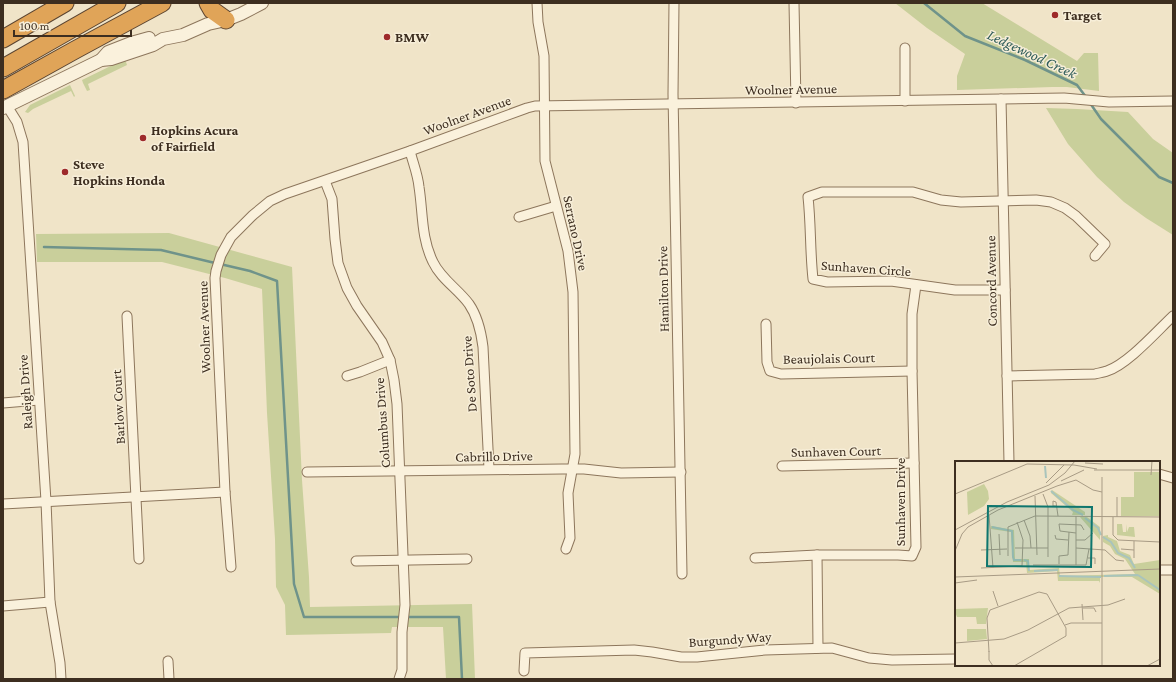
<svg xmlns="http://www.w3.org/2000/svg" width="1176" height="682" font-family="'Crimson Pro',serif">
<rect width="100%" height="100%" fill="#f0e4c8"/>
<!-- green -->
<g fill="#c9cf9b">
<path d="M 895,3 L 982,3 L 1077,61 L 1084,53 L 1098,53 L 1099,91 L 1067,87 L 1052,87 L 957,90 L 957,76 L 965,54 L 927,28 Z"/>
<path d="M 125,59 L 127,65 L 88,84 L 90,90 L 87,91 L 83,83 L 82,80 Z"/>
<path d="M 70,85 L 75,96 L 74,97 L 71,91 L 33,109 L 28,113 L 25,112 L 30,105 Z"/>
<path d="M 1046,108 L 1077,109 L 1128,112 L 1153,139 L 1173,153 L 1173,235 L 1146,218 L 1124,202 L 1097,177 L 1068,144 Z"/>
<path d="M 169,233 L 292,267 L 302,480 L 309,577 L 310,607 L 472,604 L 475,679 L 446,679 L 443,627 L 392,627 L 391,633 L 286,635 L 285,605 L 276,587 L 275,539 L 267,413 L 262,289 L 225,278 L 162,262 L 37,262 L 36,234 Z"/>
</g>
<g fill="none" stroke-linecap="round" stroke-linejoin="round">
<!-- stream -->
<g stroke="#6f938a" stroke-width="2.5">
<path d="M 924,3 L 965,36 L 1025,60 L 1077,85 L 1086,97"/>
<path d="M 1090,103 L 1101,119 L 1159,177 L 1173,183"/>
<path d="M 44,247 L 161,250 L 215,263"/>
<path d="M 220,264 L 250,271 L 277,281 L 294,584 L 304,617 L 459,617 L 462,679"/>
</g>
<!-- minor casing -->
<g stroke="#8d765c" stroke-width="11">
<g id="minor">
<path d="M 537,3 L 538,22 L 544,56 L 545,161 L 568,251 L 573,292 L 575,454 L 568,493 L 570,538 L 566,549"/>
<path d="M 674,3 L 673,94 L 682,574"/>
<path d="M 794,3 L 796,103"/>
<path d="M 905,48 L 905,101"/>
<path d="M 1001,99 L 1009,462"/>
<path d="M 7,106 L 17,122 L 23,142 L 46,501 L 50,602 L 60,663 L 61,679"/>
<path d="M 410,151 C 413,163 418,175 419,187 C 423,212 421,238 433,262 C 441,279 458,289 469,304 C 478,317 481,331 483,347 L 489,469"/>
<path d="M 325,181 L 332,199 L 335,239 L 338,263 L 347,288 L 357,306 L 382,342 L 390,360 L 394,380 L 397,404 L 405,605 L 402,632 L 402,670 L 399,679"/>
<path d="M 519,217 L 556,206"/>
<path d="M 1005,290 L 955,290 L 891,281 L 827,282 L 813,279 C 810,252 811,224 808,197 L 822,192 L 913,192 L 941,200 L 961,202 L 1036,200 L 1051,202 L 1065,208 L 1076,216 L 1105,244 L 1095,256"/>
<path d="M 127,316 L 139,559"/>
<path d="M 766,324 L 767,362 L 770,371 L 781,374 L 912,371"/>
<path d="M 347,376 L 360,372 L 390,360"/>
<path d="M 1007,376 L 1095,374 C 1099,373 1104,372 1107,371 C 1128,364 1156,332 1173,316"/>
<path d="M 3,403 L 39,400"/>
<path d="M 782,466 L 914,463"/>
<path d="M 307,472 L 562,469 L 584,469 L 621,473 L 681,472"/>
<path d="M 1159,474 L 1173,478"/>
<path d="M 3,504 L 225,492"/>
<path d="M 755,558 L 817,555"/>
<path d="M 356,561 L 467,559"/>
<path d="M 231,567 L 225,492 L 215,278 L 216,271 L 221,255 L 231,237 L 253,215 L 270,201 L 285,194 L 410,151 L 527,108 L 535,106 L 1064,98 L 1109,102 L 1173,101"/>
<path d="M 1159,570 L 1173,570"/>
<path d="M 3,606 L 50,602"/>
<path d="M 818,648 L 817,555 L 898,555 L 912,556 L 916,547 L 912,371 L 912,314 L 916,285"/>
<path d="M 168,661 L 169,679"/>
<path d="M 524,671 L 525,653 L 634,650 L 652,652 L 681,657 L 697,657 L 765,650 L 832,648 L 869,658 L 892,660 L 956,659"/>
</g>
</g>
<!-- tertiary casing -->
<g stroke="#8d765c" stroke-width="14">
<g id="tertiary">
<path d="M 101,60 L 108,52 L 131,43 L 149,38"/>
<path d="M 3,108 L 101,60 L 111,59 L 153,45 L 163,39 L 183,35 L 208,24 L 226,20 L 241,14 L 262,3"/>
</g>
</g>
<!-- motorway casing -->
<g stroke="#5b4430" stroke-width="19">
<g id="motorway">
<path d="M 208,3 L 212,10 L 226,20"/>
<path d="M 3,39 L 65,3"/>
<path d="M 3,68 L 117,3"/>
<path d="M 3,90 L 75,50 L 162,3"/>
</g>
</g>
<!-- minor -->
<use href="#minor" stroke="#faf1dc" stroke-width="9"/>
<!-- tertiary -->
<use href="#tertiary" stroke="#faf1dc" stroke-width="12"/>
<!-- motorway -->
<use href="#motorway" stroke="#e0a458" stroke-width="17"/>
</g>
<!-- markers -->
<g fill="#9e2a2b" stroke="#f7eed8" stroke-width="1.5">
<circle cx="1055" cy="15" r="4"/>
<circle cx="387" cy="37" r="4"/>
<circle cx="143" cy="138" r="4"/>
<circle cx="65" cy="172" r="4"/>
</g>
<g text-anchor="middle" stroke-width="3" stroke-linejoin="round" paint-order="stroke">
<!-- poi labels -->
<g font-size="14" font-weight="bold" fill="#3d2e20" stroke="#f7eed8" text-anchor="start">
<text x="1063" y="20">Target</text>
<text x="395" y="42">BMW</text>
<text x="151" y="135">Hopkins Acura<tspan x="151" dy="16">of Fairfield</tspan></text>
<text x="73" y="169">Steve<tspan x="73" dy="16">Hopkins Honda</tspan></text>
</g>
<!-- street labels -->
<g font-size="14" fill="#3d2e20" stroke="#f7eed8">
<text transform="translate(791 89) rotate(-1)" y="5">Woolner Avenue</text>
<text transform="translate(467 115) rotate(-20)" y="5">Woolner Avenue</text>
<text transform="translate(576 233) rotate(78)" y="5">Serrano Drive</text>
<text transform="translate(866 268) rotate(4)" y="5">Sunhaven Circle</text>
<text transform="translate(991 281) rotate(-91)" y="5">Concord Avenue</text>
<text transform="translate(663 289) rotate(-91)" y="5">Hamilton Drive</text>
<text transform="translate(204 327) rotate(-92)" y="5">Woolner Avenue</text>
<text transform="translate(829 358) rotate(-1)" y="5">Beaujolais Court</text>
<text transform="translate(469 374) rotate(-94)" y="5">De Soto Drive</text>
<text transform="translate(25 392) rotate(-94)" y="5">Raleigh Drive</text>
<text transform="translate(118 407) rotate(-93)" y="5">Barlow Court</text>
<text transform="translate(382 423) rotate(-94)" y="5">Columbus Drive</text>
<text transform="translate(836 451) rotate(-1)" y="5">Sunhaven Court</text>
<text transform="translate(494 456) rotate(-1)" y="5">Cabrillo Drive</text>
<text transform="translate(900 502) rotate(-90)" y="5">Sunhaven Drive</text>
<text transform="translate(730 639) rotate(-4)" y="5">Burgundy Way</text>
</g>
<!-- water labels -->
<g font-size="15" font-style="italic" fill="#2f5d5a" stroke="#f7eed8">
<text transform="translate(1032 54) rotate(25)" y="5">Ledgewood Creek</text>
</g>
</g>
<!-- overview -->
<g transform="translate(955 461)">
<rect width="205" height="205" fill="#f0e4c8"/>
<path d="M 179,11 L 205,11 L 205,55 L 166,55 L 166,36 L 179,36 ZM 29,23 L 33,30 L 34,38 L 29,45 L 13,54 L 12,31 ZM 97,29 L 130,51 L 130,54 L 117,54 L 118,51 L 96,32 ZM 125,56 L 132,56 L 145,66 L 145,79 ZM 162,63 L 167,63 L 168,71 L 171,71 L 171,63 L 172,71 L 174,66 L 179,66 L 180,76 L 162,74 ZM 36,65 L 59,69 L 60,98 L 74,98 L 74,109 L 104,107 L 105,115 L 180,113 L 170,98 L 160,93 L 155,85 L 148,81 L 148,75 L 153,74 L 153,76 L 162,80 L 165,90 L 175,94 L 179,103 L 205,99 L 205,133 L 177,116 L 145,116 L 145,122 L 144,120 L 103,120 L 102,110 L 72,112 L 71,101 L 58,101 L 56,71 L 36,68 ZM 33,147 L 31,163 L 22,163 L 21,156 L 2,156 L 0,151 L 0,148 ZM 12,168 L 31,168 L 32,178 L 12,180 Z" fill="#c9cf9b"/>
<path fill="none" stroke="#a9c4bc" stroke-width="2" d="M 90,5 L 91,17M 96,30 L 118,49 L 128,54M 130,57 L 143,67 L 146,74M 37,66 L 57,70 L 58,96 L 59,99 L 66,99M 148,76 L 156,81 L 163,92 L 174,97 L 180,107M 69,99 L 73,100 L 74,110M 79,110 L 103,109M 183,114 L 205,129M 104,115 L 146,116M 149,115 L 183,114"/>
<path fill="none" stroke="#a89b85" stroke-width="1" d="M 130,2 L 148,3M 139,9 L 205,9M 196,14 L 197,0M 106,20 L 129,9M 91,22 L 109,4M 0,33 L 72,3 L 119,4 L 142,8M 88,33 L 93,46 L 93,96M 80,35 L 82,94M 162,36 L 162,56M 101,45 L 98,45 L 98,40 L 101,41 L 103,55M 34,54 L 38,107M 121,55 L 121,104M 158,56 L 158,74 L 163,79 L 205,81M 69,59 L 75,75 L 76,87M 0,69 L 52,41 L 94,24 L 110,12 L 120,0M 121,72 L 105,70 L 104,63 L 126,64 L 129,69M 44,73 L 45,94M 100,74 L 101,78 L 113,79M 121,79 L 130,79 L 138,72M 60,87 L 93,87M 121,87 L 150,89 L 161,99 L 169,100M 166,88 L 179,89M 26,89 L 52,88M 0,90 L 7,73 L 13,66 L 43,49 L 102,25 L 121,19 L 138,29 L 147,31M 53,95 L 53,66 L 80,55 L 205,56M 133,97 L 140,97 L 140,103M 179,97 L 179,80M 104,103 L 104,95 L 113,94 L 114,71M 78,104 L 131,104 L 134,88M 26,107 L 67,105 L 68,79 L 62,61M 0,116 L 205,108M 0,122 L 22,119M 38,130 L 43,145M 127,143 L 128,159M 128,147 L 139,147 L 141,151M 110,164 L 116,162 L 147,162M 0,182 L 49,178 L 73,169 L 114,147 L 153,144 L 170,138M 147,183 L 147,16M 34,190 L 34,199 L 38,205M 34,191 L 32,157 L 35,149 L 84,131 L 92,133 L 111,167 L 111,175 L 59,205M 147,205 L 147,183M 192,205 L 205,198"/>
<path fill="#0f766e" fill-opacity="0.15" stroke="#0f766e" stroke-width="2" d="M 33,45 L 137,46 L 136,106 L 32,105 Z"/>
<rect width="205" height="205" fill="none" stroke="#3d2e20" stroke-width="2"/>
</g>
<!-- border -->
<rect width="1176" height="682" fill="none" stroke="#3d2e20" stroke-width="8"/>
<!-- scale -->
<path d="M14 30v6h117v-6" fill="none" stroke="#3d2e20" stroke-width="2"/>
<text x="20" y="30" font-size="12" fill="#3d2e20" stroke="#f7eed8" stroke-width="3" paint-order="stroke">100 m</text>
</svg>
